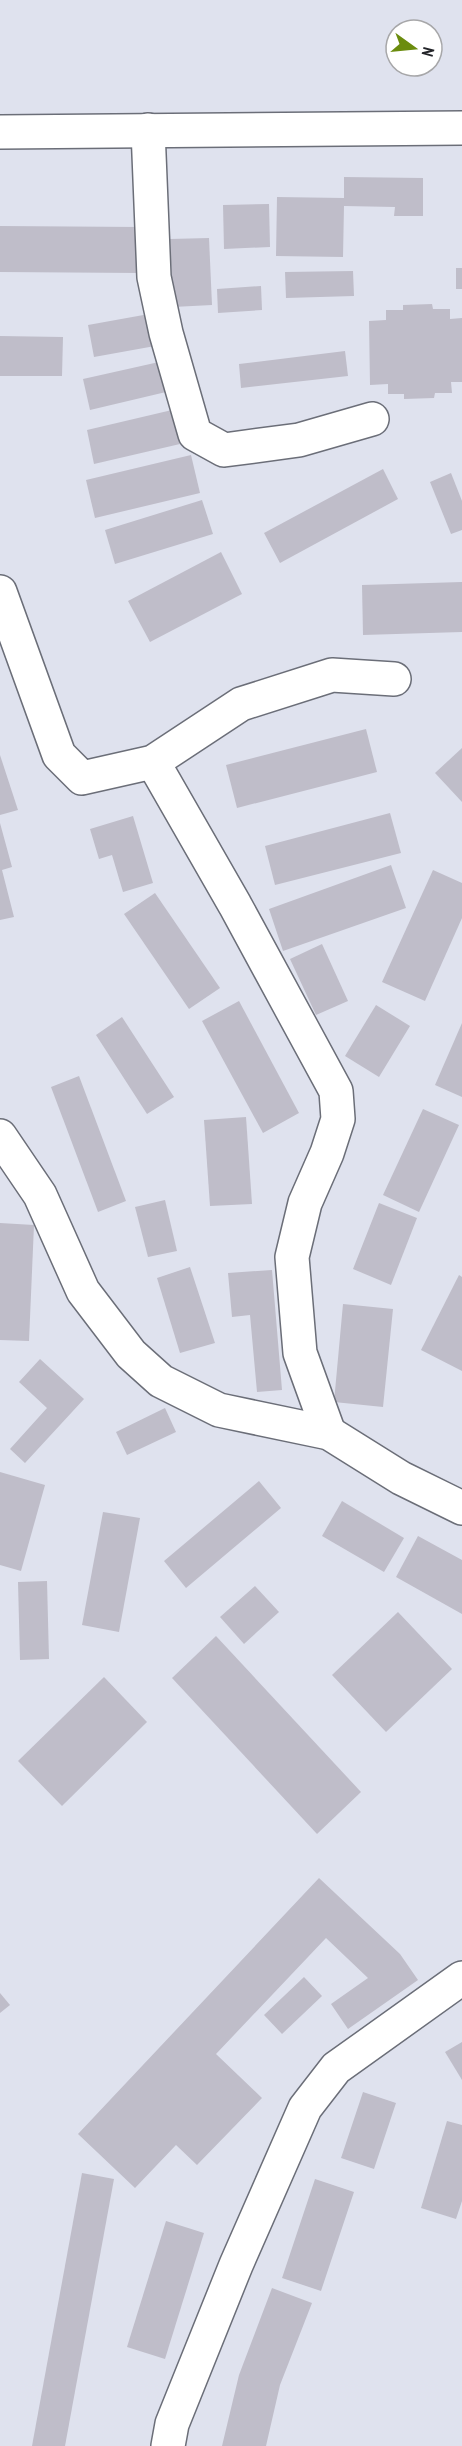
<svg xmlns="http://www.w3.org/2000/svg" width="462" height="2446" font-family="'PT Sans Narrow',sans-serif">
<rect width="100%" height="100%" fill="#dfe2ee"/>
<!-- building -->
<g fill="#bfbdc9">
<path d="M 344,177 L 423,178 L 423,216 L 394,216 L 395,207 L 344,206 L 343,257 L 276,256 L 277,197 L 344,198 Z"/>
<path d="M 269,204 L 270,247 L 224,249 L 223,205 Z"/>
<path d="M 0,226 L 140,227 L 139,273 L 0,272 Z"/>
<path d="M 209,238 L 212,305 L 173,307 L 170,239 Z"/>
<rect x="456" y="268" width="6" height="21"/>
<path d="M 353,271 L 354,296 L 286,298 L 285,272 Z"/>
<path d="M 261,286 L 262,310 L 218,313 L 217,289 Z"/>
<path d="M 432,304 L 433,309 L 450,309 L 450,319 L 462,318 L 462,382 L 451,382 L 452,393 L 435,393 L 434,398 L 404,399 L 404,394 L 388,394 L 388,384 L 370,385 L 369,321 L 386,320 L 386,310 L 403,310 L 403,305 Z"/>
<path d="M 149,314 L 155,346 L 94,357 L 88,325 Z"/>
<path d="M 0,336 L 63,337 L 62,376 L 0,376 Z"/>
<path d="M 345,351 L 348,376 L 241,388 L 239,364 Z"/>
<path d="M 159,362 L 166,392 L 90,410 L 83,379 Z"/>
<path d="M 172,410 L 180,444 L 94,464 L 87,430 Z"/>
<path d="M 191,455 L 200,493 L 95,518 L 86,480 Z"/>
<path d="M 383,469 L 398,499 L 280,563 L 264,533 Z"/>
<path d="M 451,473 L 462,501 L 462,530 L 451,534 L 430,482 Z"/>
<path d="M 202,500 L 213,534 L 115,564 L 105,530 Z"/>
<path d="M 221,552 L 242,594 L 150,642 L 128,601 Z"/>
<path d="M 462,582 L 462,632 L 363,635 L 362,585 Z"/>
<path d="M 366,729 L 377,772 L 237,808 L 226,765 Z"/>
<path d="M 462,748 L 462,802 L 435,773 Z"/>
<path d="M 0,755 L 18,810 L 0,815 Z"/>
<path d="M 390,813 L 401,853 L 275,885 L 265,846 Z"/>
<path d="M 133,816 L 153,883 L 123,892 L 112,855 L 99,859 L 90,829 Z"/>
<path d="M 0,823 L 12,867 L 2,870 L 14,917 L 0,920 Z"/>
<path d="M 391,865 L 406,908 L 283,951 L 269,909 Z"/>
<path d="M 433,870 L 462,883 L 462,918 L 425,1001 L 382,982 Z"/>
<path d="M 155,893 L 220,988 L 189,1009 L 124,914 Z"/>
<path d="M 322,944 L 348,1001 L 316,1015 L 290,959 Z"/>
<path d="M 239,1001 L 299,1113 L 263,1133 L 202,1021 Z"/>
<path d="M 376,1005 L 410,1026 L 379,1077 L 345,1056 Z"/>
<path d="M 122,1017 L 174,1097 L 147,1114 L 96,1035 Z"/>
<path d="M 462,1023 L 462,1097 L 435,1085 Z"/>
<path d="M 79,1076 L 126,1201 L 98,1212 L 51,1087 Z"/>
<path d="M 423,1109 L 459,1125 L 419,1212 L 383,1195 Z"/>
<path d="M 246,1117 L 252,1204 L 210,1206 L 204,1120 Z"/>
<path d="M 165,1200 L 177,1251 L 148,1257 L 135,1207 Z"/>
<path d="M 379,1203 L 417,1218 L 391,1285 L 353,1269 Z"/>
<path d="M 0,1223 L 34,1225 L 29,1341 L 0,1340 Z"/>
<path d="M 190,1267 L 215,1343 L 180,1353 L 157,1278 Z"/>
<path d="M 272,1270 L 282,1390 L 257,1392 L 250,1315 L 232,1317 L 228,1273 Z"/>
<path d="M 459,1275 L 462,1277 L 462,1371 L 421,1350 Z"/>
<path d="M 343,1304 L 393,1309 L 383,1407 L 334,1402 Z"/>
<path d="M 40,1359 L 84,1399 L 25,1463 L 10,1449 L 47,1408 L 19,1382 Z"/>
<path d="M 165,1408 L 176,1432 L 127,1455 L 116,1432 Z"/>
<path d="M 0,1472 L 45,1485 L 21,1571 L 0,1565 Z"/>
<path d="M 259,1481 L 281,1508 L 186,1588 L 164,1561 Z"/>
<path d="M 342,1501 L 404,1538 L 384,1572 L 322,1536 Z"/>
<path d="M 103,1512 L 140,1518 L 119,1632 L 82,1625 Z"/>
<path d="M 418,1536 L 462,1560 L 462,1614 L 396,1577 Z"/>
<path d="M 47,1581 L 49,1659 L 20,1660 L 18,1582 Z"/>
<path d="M 255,1586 L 279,1612 L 244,1644 L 220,1617 Z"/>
<path d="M 398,1612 L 452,1669 L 386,1732 L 332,1675 Z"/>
<path d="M 216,1636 L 361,1792 L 317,1834 L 172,1678 Z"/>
<path d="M 104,1677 L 147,1722 L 62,1806 L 18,1761 Z"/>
<path d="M 319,1878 L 400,1954 L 418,1980 L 348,2029 L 331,2004 L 368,1978 L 326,1938 L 216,2054 L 262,2098 L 197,2165 L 176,2145 L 135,2188 L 78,2134 Z"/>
<path d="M 304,1977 L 322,1996 L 282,2034 L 264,2015 Z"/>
<path d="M 0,1993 L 10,2005 L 0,2013 Z"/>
<path d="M 462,2042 L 462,2080 L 445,2052 Z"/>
<path d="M 363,2092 L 396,2103 L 374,2169 L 341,2158 Z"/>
<path d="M 447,2121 L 462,2125 L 462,2201 L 456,2219 L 421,2208 Z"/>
<path d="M 82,2173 L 114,2179 L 65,2446 L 32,2446 Z"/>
<path d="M 315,2179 L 354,2192 L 321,2291 L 282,2278 Z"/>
<path d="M 166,2221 L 204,2233 L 165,2359 L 127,2347 Z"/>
<path d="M 272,2288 L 312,2303 L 280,2385 L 266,2446 L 222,2446 L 239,2375 Z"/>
</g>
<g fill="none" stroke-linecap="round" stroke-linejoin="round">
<!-- minor casing -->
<g stroke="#6b6e78" stroke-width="36">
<g id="minor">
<path d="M 148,130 L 154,277 L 166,333 L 195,434 L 224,450 L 299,440 L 372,419"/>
<path d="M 0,132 L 462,128"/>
<path d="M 0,592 L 59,755 L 82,778 L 153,762 L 241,704 L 332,675 L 394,679"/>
<path d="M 153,762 L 235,905 L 336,1091 L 338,1119 L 327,1153 L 305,1203 L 292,1257 L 300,1353 L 329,1433"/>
<path d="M 0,1136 L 40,1195 L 83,1291 L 131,1354 L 161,1381 L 219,1410 L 329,1433 L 401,1478 L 462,1508"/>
<path d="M 168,2446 L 172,2424 L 236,2265 L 305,2108 L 336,2068 L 462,1978"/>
</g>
</g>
<!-- minor -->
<use href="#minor" stroke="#fff" stroke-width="33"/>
</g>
<!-- north arrow -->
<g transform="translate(414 48) rotate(105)"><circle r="28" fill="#ffffff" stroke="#a7a7a9" stroke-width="1.5"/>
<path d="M0-4.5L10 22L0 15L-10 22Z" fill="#6b8c0e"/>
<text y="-9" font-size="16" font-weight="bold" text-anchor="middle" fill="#232429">N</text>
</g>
</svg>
